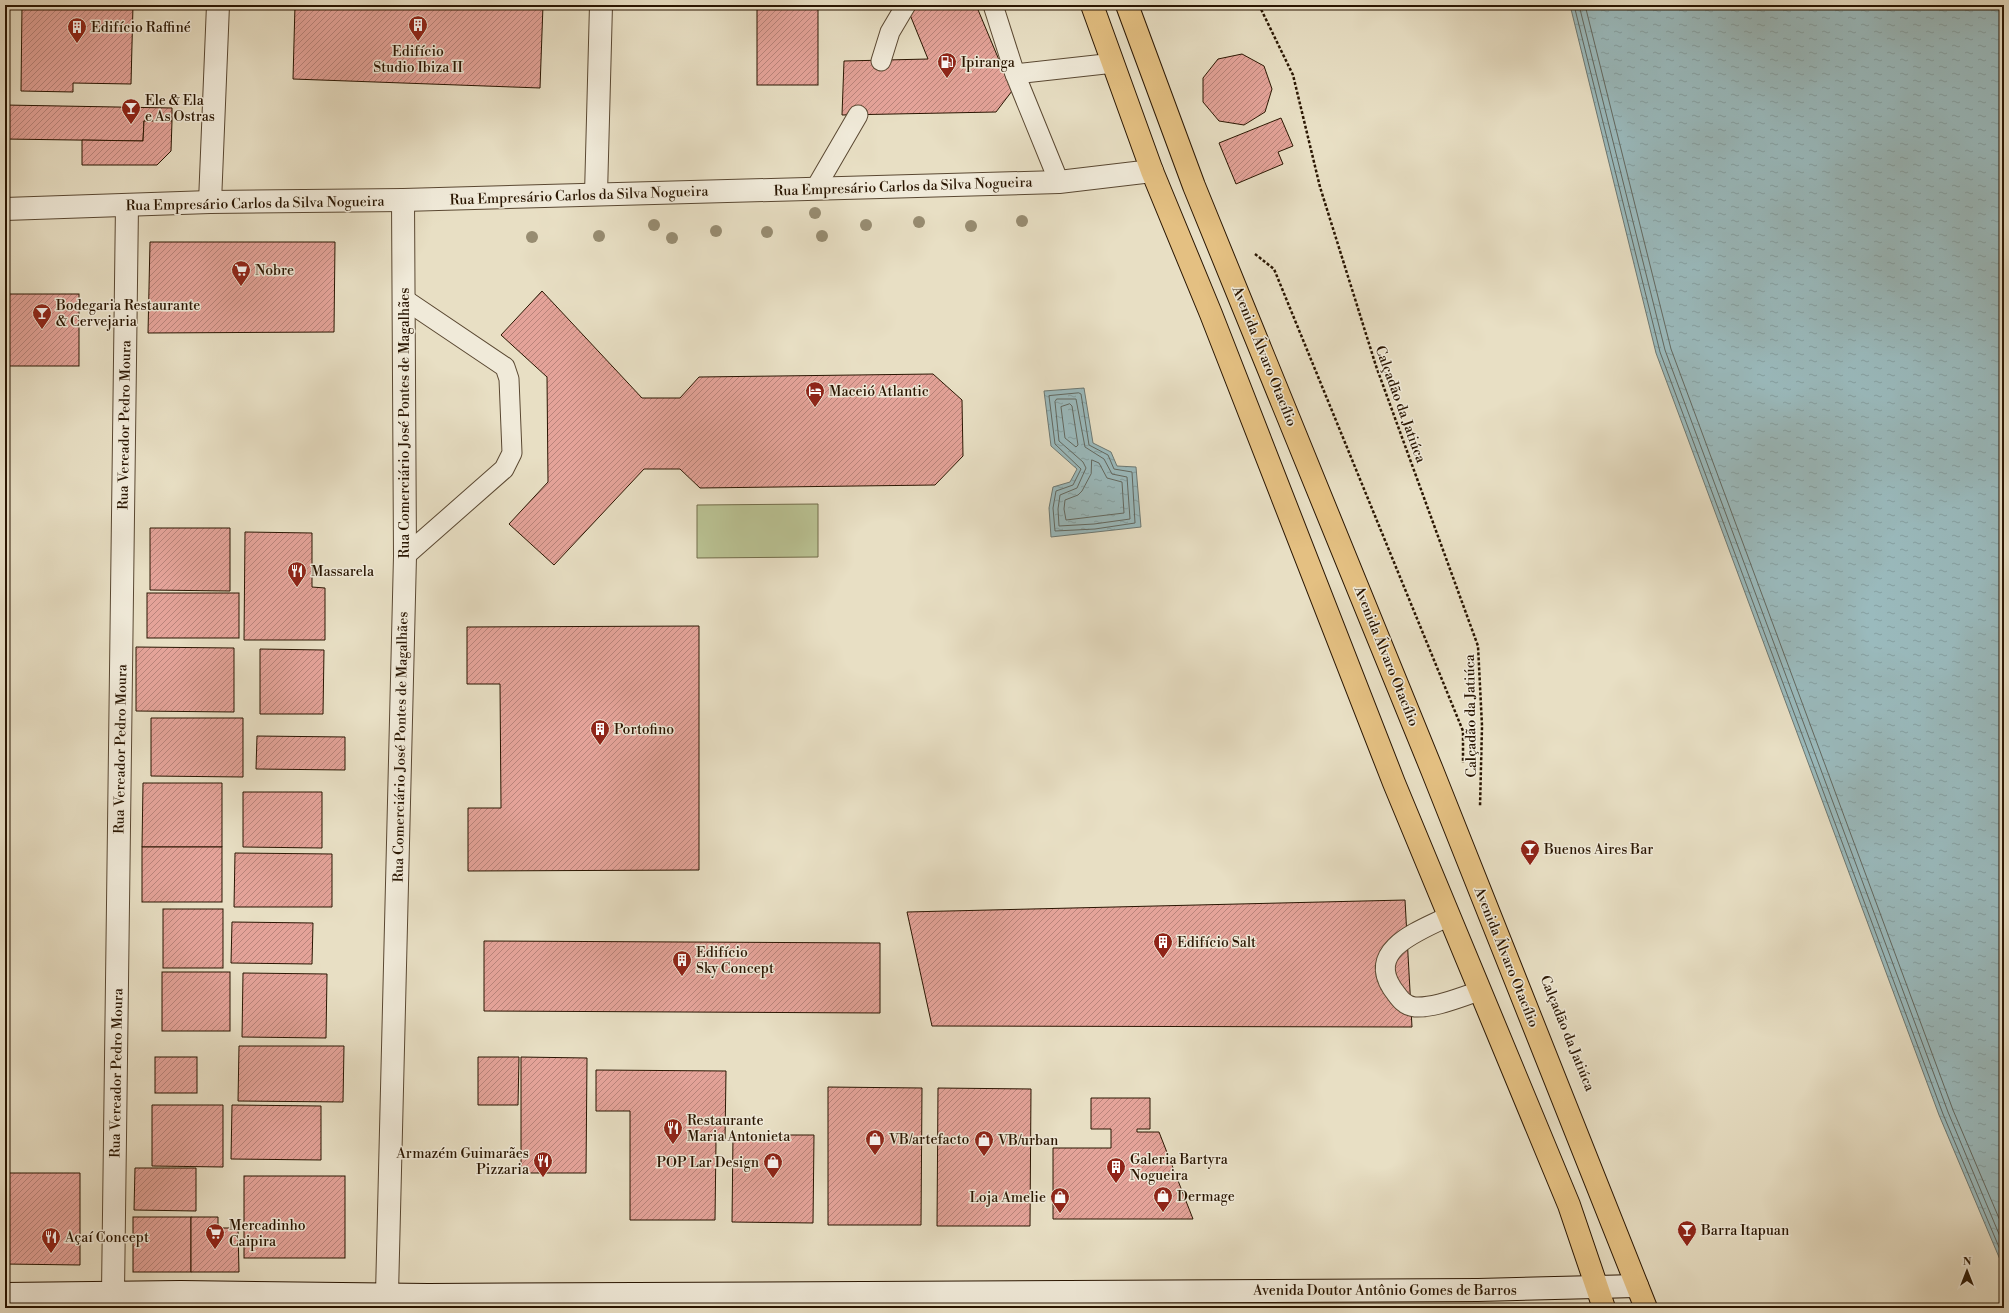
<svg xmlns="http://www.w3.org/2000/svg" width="2009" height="1313" font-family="'Libre Bodoni',serif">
<defs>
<pattern id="water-ripples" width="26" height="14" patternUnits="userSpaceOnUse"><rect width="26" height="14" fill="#9ababd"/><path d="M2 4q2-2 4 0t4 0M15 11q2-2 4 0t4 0" fill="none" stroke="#859fa1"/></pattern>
<pattern id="building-hatch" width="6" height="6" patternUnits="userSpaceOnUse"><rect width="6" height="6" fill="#e4a399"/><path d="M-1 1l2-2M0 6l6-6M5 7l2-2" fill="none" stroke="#b9847b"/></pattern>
</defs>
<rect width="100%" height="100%" fill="#e8dfc4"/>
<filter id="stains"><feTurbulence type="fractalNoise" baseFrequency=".005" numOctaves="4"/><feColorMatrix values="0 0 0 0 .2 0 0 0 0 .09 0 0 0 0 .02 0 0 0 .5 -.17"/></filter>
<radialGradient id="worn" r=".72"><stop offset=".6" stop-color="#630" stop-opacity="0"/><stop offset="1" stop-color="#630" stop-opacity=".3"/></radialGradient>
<!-- garden -->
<path fill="#b9c192" stroke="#726c4a" d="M 818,504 L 818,557 L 697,558 L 697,505 Z"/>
<!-- water -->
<g fill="url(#water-ripples)" stroke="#6d7872">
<path d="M 1570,5 L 2004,5 L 2004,1269 L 1939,1115 L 1656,353 Z"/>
<path d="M 1084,388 L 1093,443 L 1111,452 L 1117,466 L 1136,467 L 1141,527 L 1051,537 L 1049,508 L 1053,487 L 1070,482 L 1077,469 L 1051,446 L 1044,391 Z"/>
</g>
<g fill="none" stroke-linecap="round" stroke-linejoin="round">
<!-- shore -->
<g stroke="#626860" stroke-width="1">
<path d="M 1574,5 L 1660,352 L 1943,1114 L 2004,1259"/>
<path d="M 1579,5 L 1665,350 L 1948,1112 L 2004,1246"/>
<path d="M 1585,5 L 1671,349 L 1953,1110 L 2004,1230"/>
<path d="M 1079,393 L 1081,394 L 1089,445 L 1108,455 L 1114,469 L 1132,472 L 1135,523 L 1095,529 L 1055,531 L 1053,508 L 1056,491 L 1073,485 L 1081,469 L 1055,444 L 1049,396 Z"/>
<path d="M 1057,399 L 1076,399 L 1085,447 L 1104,459 L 1112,474 L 1127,477 L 1130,519 L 1094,524 L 1059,526 L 1058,509 L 1060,495 L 1077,488 L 1086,468 L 1083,462 L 1059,441 L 1055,402 Z"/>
<path d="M 1070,404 L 1072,406 L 1078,445 L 1076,447 L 1065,438 L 1061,407 Z"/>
<path d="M 1092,460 L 1099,463 L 1107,478 L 1122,482 L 1124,513 L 1066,520 L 1064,509 L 1065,500 L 1078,495 L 1082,491 L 1091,474 Z"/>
</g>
</g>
<!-- building -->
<g fill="url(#building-hatch)" stroke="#2a1602">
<path d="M 22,5 L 133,5 L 131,84 L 73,83 L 73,92 L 21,91 Z"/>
<path d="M 295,5 L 543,5 L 540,88 L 293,79 Z"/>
<rect x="757" y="5" width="61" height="80"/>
<path d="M 906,5 L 976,5 L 1012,91 L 996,112 L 842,115 L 844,61 L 928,59 Z"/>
<path d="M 1242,54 L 1264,66 L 1272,89 L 1265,112 L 1244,125 L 1219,121 L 1203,102 L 1203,78 L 1218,59 Z"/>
<path d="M 5,105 L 172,108 L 172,121 L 144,121 L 143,141 L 5,139 Z"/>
<path d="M 1281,118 L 1293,146 L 1278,152 L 1283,164 L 1236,184 L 1219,143 Z"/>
<path d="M 144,121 L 172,121 L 171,151 L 157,165 L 82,165 L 82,140 L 143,141 Z"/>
<path d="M 150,242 L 335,242 L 334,332 L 148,333 Z"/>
<path d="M 542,291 L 642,398 L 680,398 L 699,377 L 933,374 L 962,400 L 963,456 L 935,485 L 700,488 L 680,469 L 644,469 L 554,565 L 509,524 L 548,482 L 547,377 L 501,335 Z"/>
<rect x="5" y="294" width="74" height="72"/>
<path d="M 150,528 L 230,528 L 230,591 L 150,590 Z"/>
<path d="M 245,532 L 312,533 L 312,587 L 325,588 L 325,640 L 244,640 Z"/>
<rect x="147" y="593" width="92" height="45"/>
<path d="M 699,626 L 699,870 L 468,871 L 468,808 L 501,808 L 500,684 L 467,684 L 467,627 Z"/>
<path d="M 136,647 L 234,648 L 234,712 L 136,711 Z"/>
<path d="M 260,649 L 324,650 L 323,714 L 260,714 Z"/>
<path d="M 151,718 L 243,718 L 243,777 L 151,776 Z"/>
<path d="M 257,736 L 345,737 L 345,770 L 256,769 Z"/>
<path d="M 143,783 L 222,783 L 222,847 L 142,847 Z"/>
<path d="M 243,792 L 322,792 L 322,848 L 243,847 Z"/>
<rect x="142" y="847" width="80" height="55"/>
<path d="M 235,853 L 332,854 L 332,907 L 234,907 Z"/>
<path d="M 1405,900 L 1412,1027 L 932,1026 L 907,912 Z"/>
<rect x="163" y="909" width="60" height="59"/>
<path d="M 232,922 L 313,923 L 312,964 L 231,963 Z"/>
<path d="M 484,941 L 880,943 L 880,1013 L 484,1011 Z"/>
<rect x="162" y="972" width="68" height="59"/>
<path d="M 243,973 L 327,974 L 326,1038 L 242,1037 Z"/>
<path d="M 239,1046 L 344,1046 L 343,1102 L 238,1101 Z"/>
<rect x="155" y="1057" width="42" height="36"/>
<path d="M 478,1057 L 519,1057 L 518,1105 L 478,1105 Z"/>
<path d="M 521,1057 L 587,1058 L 586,1173 L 521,1173 Z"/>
<path d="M 596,1070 L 726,1071 L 725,1141 L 716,1141 L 715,1220 L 630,1220 L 630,1111 L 596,1111 Z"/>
<path d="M 828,1087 L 922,1088 L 921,1225 L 828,1225 Z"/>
<path d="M 938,1088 L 1031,1089 L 1030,1226 L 937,1226 Z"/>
<path d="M 1091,1098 L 1150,1098 L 1150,1129 L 1137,1129 L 1137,1132 L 1159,1132 L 1193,1219 L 1053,1219 L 1053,1148 L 1111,1148 L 1111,1129 L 1091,1129 Z"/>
<path d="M 152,1105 L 223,1105 L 223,1167 L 152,1166 Z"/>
<path d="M 232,1105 L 321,1106 L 321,1160 L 231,1159 Z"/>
<path d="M 733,1135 L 814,1135 L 813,1223 L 732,1222 Z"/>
<path d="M 135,1168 L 196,1168 L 196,1211 L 134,1210 Z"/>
<path d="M 5,1173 L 80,1173 L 80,1265 L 5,1264 Z"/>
<rect x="244" y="1176" width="101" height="82"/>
<rect x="133" y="1217" width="58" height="55"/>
<path d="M 191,1217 L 218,1217 L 218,1228 L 238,1228 L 239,1272 L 191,1272 Z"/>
</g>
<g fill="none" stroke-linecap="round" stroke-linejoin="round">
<!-- service casing -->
<g stroke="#5a4832" stroke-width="21">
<g id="service">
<path d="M 993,5 L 1015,74 L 1059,182"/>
<path d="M 881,61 L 890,32 L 906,5"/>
<path d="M 1015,74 L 1114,63"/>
<path d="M 815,189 L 858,115"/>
<path d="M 404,299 L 505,367 L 509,379 L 512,453 L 504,469 L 405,556"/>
<path d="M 1449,916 C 1422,930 1366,948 1392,988 C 1398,996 1403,1006 1415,1007 C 1436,1008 1460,997 1480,991"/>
</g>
</g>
<!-- minor casing -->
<g stroke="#5a4832" stroke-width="24">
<g id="minor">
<path d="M 596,194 L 601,5"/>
<path d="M 210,202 L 218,5"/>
<path d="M 113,1292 L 127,205"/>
<path d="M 387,1294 L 405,556 L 403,200"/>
</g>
</g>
<!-- tertiary casing -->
<g stroke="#5a4832" stroke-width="24">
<path id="tertiary" d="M 5,209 L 210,202 L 403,200 L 1059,182 L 1152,171"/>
</g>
<!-- secondary casing -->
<g stroke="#2a1602" stroke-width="24">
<path id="secondary" d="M 5,1294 L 181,1292 L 428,1295 L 1478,1290 L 1637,1286"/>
</g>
<!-- primary casing -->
<g stroke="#2a1602" stroke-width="24">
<g id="primary">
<path d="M 1092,5 L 1152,171 L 1211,314 L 1394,783 L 1569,1205 L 1604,1308"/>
<path d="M 1127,5 L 1194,186 L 1432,770 L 1646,1308"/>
</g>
</g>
<!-- path -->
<g stroke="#2a1602" stroke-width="2.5" stroke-dasharray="3 2" stroke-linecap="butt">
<path d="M 1259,5 L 1293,75 L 1320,187 L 1376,366 L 1478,646 L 1482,726 L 1480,807"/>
<path d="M 1255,254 L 1274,269 L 1463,731 L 1463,763"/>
</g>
<!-- service -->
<use href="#service" stroke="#f0ead9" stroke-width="19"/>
<!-- minor -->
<use href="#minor" stroke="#f0ead9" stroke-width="22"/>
<!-- tertiary -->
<use href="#tertiary" stroke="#f0ead9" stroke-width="22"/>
<!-- secondary -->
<use href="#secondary" stroke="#f0ead9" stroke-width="22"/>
<!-- primary -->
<use href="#primary" stroke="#e4c082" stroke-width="22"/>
</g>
<!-- trees -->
<g fill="#978c71">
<circle cx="815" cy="213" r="6"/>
<circle cx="1022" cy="221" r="6"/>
<circle cx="919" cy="222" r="6"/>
<circle cx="654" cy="225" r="6"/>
<circle cx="866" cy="225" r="6"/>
<circle cx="971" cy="226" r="6"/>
<circle cx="716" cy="231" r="6"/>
<circle cx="767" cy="232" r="6"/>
<circle cx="599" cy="236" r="6"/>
<circle cx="822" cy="236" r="6"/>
<circle cx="532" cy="237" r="6"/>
<circle cx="672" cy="238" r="6"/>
</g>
<!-- icons -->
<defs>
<g id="building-pin" transform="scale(1)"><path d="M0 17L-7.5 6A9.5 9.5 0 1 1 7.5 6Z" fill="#8f2418" stroke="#f0ead9"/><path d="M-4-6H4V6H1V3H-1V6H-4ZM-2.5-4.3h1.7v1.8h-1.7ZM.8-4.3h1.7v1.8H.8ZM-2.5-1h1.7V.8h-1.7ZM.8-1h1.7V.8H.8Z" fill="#fff"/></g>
<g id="fuel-pin" transform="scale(1)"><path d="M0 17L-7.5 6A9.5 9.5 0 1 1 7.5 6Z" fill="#8f2418" stroke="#f0ead9"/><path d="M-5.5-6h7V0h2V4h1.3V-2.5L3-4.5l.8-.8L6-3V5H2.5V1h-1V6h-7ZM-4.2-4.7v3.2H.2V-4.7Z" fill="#fff"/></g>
<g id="bar-pin" transform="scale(1)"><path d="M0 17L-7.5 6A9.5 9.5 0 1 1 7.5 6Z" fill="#8f2418" stroke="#f0ead9"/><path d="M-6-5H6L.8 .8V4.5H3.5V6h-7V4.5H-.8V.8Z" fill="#fff"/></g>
<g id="supermarket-pin" transform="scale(1)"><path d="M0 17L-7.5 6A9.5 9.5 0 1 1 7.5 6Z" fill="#8f2418" stroke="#f0ead9"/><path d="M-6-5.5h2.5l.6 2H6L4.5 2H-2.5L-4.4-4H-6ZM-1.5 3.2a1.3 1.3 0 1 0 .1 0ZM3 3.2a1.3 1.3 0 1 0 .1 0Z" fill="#fff"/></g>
<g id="hotel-pin" transform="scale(1)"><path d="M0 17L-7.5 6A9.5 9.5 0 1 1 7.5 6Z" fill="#8f2418" stroke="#f0ead9"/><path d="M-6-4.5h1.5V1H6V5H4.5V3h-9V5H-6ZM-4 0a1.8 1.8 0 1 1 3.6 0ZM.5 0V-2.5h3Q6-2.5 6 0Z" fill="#fff"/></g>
<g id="restaurant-pin" transform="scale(1)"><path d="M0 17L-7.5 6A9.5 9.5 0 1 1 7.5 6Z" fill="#8f2418" stroke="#f0ead9"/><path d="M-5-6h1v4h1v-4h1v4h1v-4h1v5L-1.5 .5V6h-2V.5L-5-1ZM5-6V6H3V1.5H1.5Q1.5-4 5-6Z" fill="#fff"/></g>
<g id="shop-pin" transform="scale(1)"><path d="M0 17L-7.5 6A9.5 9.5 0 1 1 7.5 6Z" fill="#8f2418" stroke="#f0ead9"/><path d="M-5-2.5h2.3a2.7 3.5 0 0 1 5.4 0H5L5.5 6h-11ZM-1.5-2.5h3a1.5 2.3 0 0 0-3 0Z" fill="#fff"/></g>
</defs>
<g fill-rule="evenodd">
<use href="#building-pin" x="418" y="25"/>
<use href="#building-pin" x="77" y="27"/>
<use href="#fuel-pin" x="947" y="62"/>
<use href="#bar-pin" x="131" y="108"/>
<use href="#supermarket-pin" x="241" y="270"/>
<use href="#bar-pin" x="42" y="313"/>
<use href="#hotel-pin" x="815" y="391"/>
<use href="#restaurant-pin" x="297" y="571"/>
<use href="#building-pin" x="600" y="729"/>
<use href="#bar-pin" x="1530" y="849"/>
<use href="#building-pin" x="1163" y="942"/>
<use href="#building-pin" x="682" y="960"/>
<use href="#restaurant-pin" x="673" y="1128"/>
<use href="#shop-pin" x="875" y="1139"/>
<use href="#shop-pin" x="984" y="1140"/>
<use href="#restaurant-pin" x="543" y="1161"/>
<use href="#shop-pin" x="773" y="1162"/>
<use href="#building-pin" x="1116" y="1167"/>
<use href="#shop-pin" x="1163" y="1196"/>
<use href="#shop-pin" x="1060" y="1197"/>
<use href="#bar-pin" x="1687" y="1230"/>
<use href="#supermarket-pin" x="215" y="1233"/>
<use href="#restaurant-pin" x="51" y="1237"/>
</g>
<g text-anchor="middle" stroke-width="3" stroke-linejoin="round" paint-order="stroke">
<!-- poi labels -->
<g font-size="14" fill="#2a1602" stroke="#f0ead9" text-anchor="start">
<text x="91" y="32">Edifício Raffiné</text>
<text x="418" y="56" text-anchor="middle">Edifício<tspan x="418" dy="16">Studio Ibiza II</tspan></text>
<text x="961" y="67">Ipiranga</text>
<text x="145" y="105">Ele &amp; Ela<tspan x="145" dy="16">e As Ostras</tspan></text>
<text x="255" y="275">Nobre</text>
<text x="56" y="310">Bodegaria Restaurante<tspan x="56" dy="16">&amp; Cervejaria</tspan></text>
<text x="829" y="396">Maceió Atlantic</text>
<text x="311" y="576">Massarela</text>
<text x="614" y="734">Portofino</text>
<text x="1544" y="854">Buenos Aires Bar</text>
<text x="1177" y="947">Edifício Salt</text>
<text x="696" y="957">Edifício<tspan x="696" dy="16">Sky Concept</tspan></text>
<text x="687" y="1125">Restaurante<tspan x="687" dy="16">Maria Antonieta</tspan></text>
<text x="889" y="1144">VB/artefacto</text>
<text x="998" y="1145">VB/urban</text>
<text x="529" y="1158" text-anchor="end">Armazém Guimarães<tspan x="529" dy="16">Pizzaria</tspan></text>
<text x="1130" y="1164">Galeria Bartyra<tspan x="1130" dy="16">Nogueira</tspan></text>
<text x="759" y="1167" text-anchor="end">POP Lar Design</text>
<text x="1177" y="1201">Dermage</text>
<text x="1046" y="1202" text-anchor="end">Loja Amelie</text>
<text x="229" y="1230">Mercadinho<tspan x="229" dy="16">Caipira</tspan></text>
<text x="1701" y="1235">Barra Itapuan</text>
<text x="65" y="1242">Açaí Concept</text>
</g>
<!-- street labels -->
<g font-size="14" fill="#2a1602" stroke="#f0ead9">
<text transform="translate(903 186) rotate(-2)" y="5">Rua Empresário Carlos da Silva Nogueira</text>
<text transform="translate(579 195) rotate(-2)" y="5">Rua Empresário Carlos da Silva Nogueira</text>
<text transform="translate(255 203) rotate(-1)" y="5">Rua Empresário Carlos da Silva Nogueira</text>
<text transform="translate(1265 356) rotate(68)" y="5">Avenida Álvaro Otacílio</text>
<text transform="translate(1401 404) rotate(70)" y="5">Calçadão da Jatiúca</text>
<text transform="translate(404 423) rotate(-90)" y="5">Rua Comerciário José Pontes de Magalhães</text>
<text transform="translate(124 425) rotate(-89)" y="5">Rua Vereador Pedro Moura</text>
<text transform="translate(1387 656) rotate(68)" y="5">Avenida Álvaro Otacílio</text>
<text transform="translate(1470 716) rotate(-91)" y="5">Calçadão da Jatiúca</text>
<text transform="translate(400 747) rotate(-89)" y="5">Rua Comerciário José Pontes de Magalhães</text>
<text transform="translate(120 749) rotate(-89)" y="5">Rua Vereador Pedro Moura</text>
<text transform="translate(1507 957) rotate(68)" y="5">Avenida Álvaro Otacílio</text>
<text transform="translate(1568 1033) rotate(68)" y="5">Calçadão da Jatiúca</text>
<text transform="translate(116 1073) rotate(-89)" y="5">Rua Vereador Pedro Moura</text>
<text x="1385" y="1295">Avenida Doutor Antônio Gomes de Barros</text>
</g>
</g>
<!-- margin -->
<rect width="2009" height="1313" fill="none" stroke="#e8dfc4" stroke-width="20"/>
<rect x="6" y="6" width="1997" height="1301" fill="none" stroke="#2a1602" stroke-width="2"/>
<rect x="10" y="10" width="1989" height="1293" fill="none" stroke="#2a1602"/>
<!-- north arrow -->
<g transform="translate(1967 1271)" stroke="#f0ead9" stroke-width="3" paint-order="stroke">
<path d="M0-3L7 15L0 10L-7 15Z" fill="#2a1602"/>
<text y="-6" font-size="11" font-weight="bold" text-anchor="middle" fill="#2a1602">N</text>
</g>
<rect width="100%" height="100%" filter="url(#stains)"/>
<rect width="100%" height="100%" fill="url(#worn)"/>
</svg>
